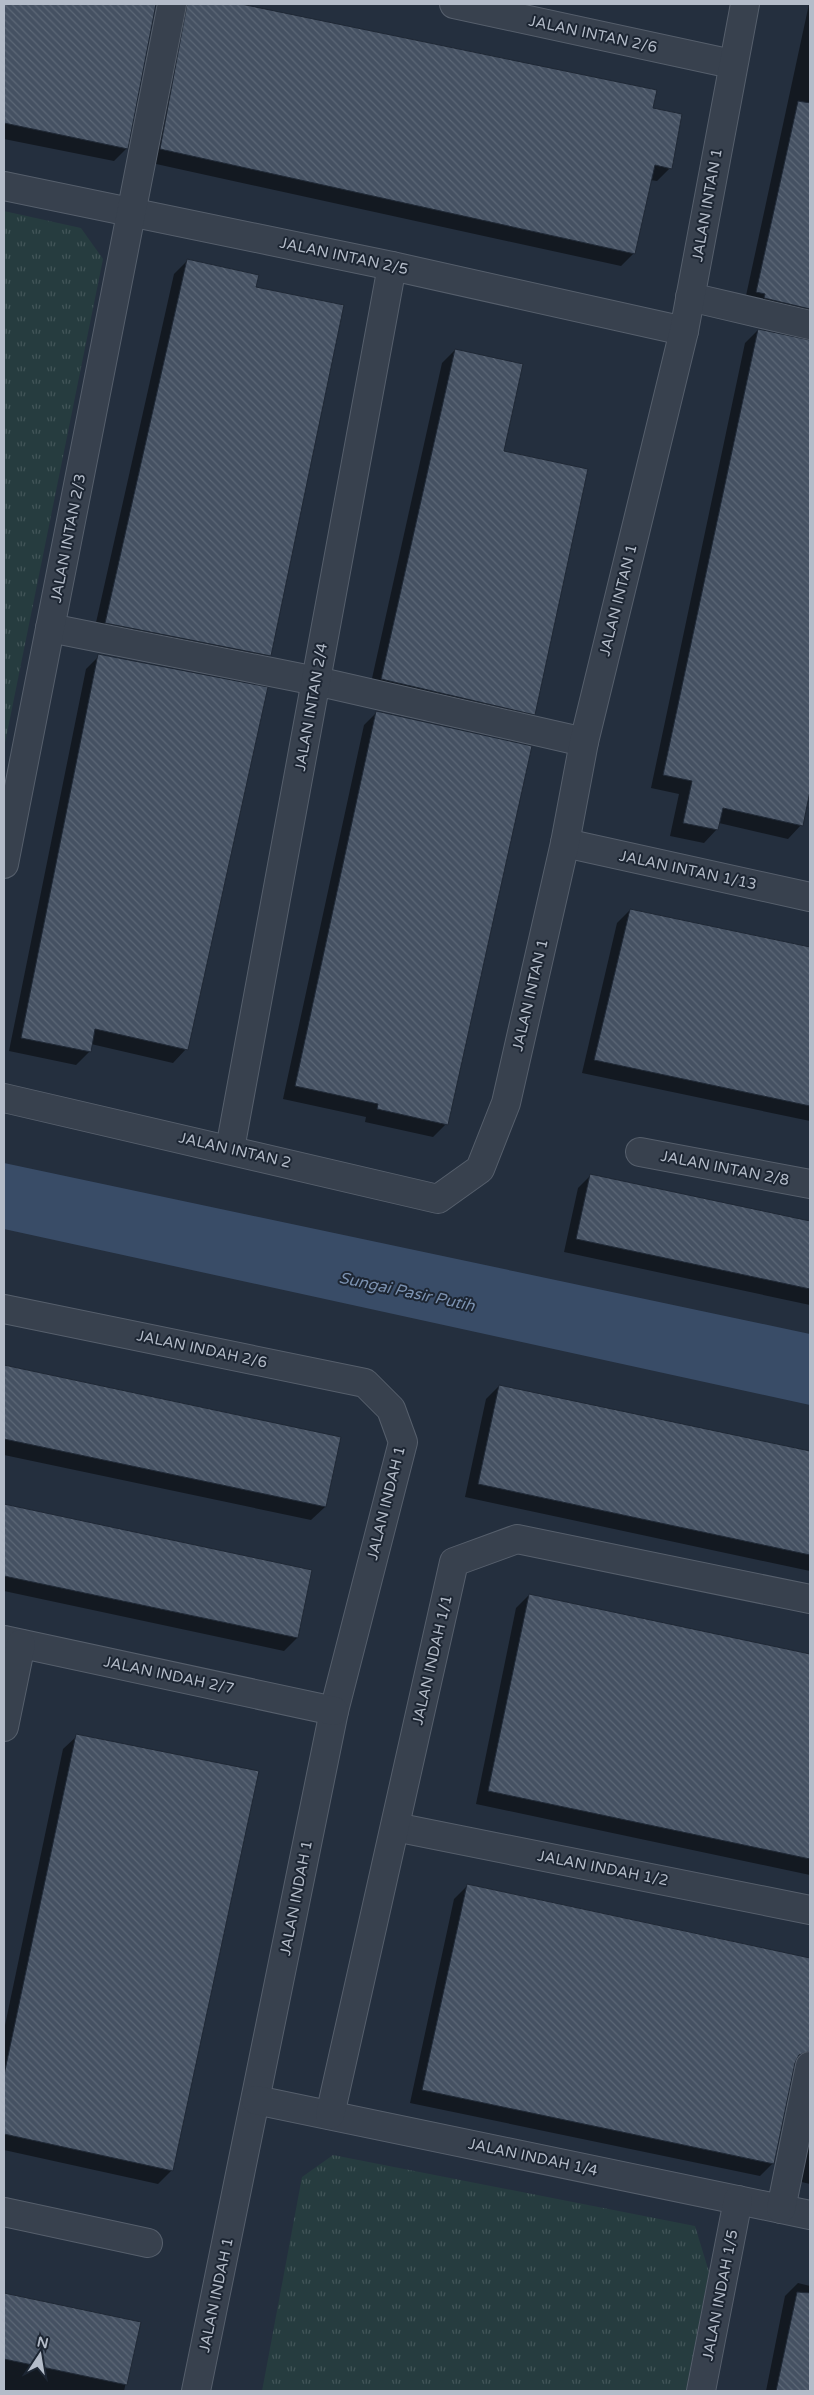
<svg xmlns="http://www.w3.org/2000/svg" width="814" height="2395" font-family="'Varela Round',sans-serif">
<defs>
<pattern id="park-tufts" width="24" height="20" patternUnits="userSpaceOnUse" patternTransform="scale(1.25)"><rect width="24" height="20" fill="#263c3f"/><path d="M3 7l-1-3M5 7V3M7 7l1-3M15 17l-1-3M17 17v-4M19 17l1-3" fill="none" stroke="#435659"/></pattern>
<pattern id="building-back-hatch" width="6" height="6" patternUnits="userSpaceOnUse" patternTransform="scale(1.25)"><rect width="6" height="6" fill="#455162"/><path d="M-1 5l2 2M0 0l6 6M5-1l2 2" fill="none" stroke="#5d6877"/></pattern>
</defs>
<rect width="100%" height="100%" fill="#242f3e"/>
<!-- park -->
<g fill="url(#park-tufts)">
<path d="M 4,211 L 81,228 L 103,259 L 4,748 Z"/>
<path d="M 333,2155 L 695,2226 L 709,2272 L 686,2391 L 262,2391 L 302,2177 Z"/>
</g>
<!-- water -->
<path fill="#394c67" d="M 4,1163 L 810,1334 L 810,1405 L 4,1229 Z"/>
<!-- shadow -->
<g fill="#0007">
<path d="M 4,4 L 155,4 L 127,148 L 114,161 L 4,139 Z"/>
<path d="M 171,4 L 234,4 L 656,91 L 652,109 L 670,168 L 657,181 L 650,180 L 634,253 L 621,266 L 147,162 Z"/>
<path d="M 809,4 L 810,4 L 810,331 L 744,305 Z"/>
<path d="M 187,261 L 255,288 L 270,656 L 257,669 L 93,636 L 174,274 Z"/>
<path d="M 758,330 L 810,341 L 810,785 L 801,825 L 788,839 L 719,823 L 717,829 L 704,843 L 670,836 L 679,794 L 651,788 L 745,343 Z"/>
<path d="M 455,350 L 502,452 L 534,714 L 521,727 L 369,692 L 442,363 Z"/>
<path d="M 99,656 L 186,1049 L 173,1063 L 91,1044 L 90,1051 L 76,1065 L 9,1051 L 86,669 Z"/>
<path d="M 377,712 L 446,1124 L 433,1137 L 365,1122 L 366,1117 L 283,1099 L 364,725 Z"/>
<path d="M 630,910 L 810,948 L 810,1121 L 582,1073 L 617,923 Z"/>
<path d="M 591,1175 L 810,1222 L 810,1305 L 564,1252 L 578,1188 Z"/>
<path d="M 4,1366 L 339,1438 L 325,1507 L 311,1520 L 4,1455 Z"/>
<path d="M 499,1386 L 810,1452 L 810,1571 L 465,1497 L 486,1399 Z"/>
<path d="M 4,1506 L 311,1571 L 297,1638 L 284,1651 L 4,1591 Z"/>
<path d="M 529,1595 L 810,1655 L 810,1875 L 476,1804 L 516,1608 Z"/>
<path d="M 77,1736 L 172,2170 L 158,2184 L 4,2150 L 4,2030 L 63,1749 Z"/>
<path d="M 468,1885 L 810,1961 L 810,2072 L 799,2063 L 793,2064 L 773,2163 L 760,2176 L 410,2103 L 454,1899 Z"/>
<path d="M 810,2095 L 810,2184 L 793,2180 Z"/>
<path d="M 798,2283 L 810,2286 L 810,2391 L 766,2391 L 785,2296 Z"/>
<path d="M 4,2294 L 139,2323 L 124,2391 L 4,2391 Z"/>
</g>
<!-- building -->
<g fill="url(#building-back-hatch)" stroke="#1f2835">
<path d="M 4,4 L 156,4 L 128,149 L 4,123 Z"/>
<path d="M 187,4 L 241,4 L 657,90 L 653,108 L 682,114 L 672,169 L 655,165 L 635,254 L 160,149 Z"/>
<path d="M 798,101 L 810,103 L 810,309 L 764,298 L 765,294 L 756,292 Z"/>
<path d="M 187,259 L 259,275 L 256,287 L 344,305 L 271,656 L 105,623 Z"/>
<path d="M 758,329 L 810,340 L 810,791 L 803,826 L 723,808 L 718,830 L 683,823 L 692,781 L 663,775 Z"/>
<path d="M 455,349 L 523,364 L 504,451 L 588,469 L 535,715 L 381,679 Z"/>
<path d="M 98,654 L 268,687 L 188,1050 L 95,1029 L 91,1052 L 21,1038 Z"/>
<path d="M 376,711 L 532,746 L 448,1125 L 377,1109 L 378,1104 L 295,1086 Z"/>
<path d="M 630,909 L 810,947 L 810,1106 L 594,1060 Z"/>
<path d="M 590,1174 L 810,1221 L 810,1289 L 576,1239 Z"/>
<path d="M 4,1365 L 341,1437 L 326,1507 L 4,1439 Z"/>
<path d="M 499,1385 L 810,1451 L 810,1555 L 478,1484 Z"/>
<path d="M 4,1504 L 312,1570 L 298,1638 L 4,1576 Z"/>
<path d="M 529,1594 L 810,1654 L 810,1859 L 488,1791 Z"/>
<path d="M 76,1734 L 259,1771 L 173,2171 L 4,2134 L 4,2075 Z"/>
<path d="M 467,1884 L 810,1958 L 810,2051 L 799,2055 L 795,2063 L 774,2164 L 422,2090 Z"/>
<path d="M 797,2292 L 810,2293 L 810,2391 L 776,2391 Z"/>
<path d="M 4,2293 L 141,2322 L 127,2385 L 4,2359 Z"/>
</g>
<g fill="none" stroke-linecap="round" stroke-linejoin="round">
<!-- minor casing -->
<g stroke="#565f6c" stroke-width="30">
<g id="minor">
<path d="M 454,4 L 732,64"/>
<path d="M 4,186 L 392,266 L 684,331"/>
<path d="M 690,297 L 810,325"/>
<path d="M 50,628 L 316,681 L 584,742"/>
<path d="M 565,843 L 810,897"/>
<path d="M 4,864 L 172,4"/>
<path d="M 4,1098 L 438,1199 L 480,1169 L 506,1103 L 565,843 L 584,742 L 684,331 L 745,4"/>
<path d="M 230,1149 L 392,266"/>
<path d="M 640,1152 L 810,1184"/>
<path d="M 4,1309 L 365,1383 L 391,1409 L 403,1442 L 334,1711 L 196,2391"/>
<path d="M 4,1640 L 334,1711"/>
<path d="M 4,1727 L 21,1644"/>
<path d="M 395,1827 L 810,1910"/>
<path d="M 256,2100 L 810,2215"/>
<path d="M 330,2115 L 454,1562 L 517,1539 L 810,1599"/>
<path d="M 781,2209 L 810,2066"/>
<path d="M 4,2212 L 148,2243"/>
<path d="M 701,2391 L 738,2200"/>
</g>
</g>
<!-- minor -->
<use href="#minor" stroke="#38414e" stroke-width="28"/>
</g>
<g text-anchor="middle" stroke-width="4" stroke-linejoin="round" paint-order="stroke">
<!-- street labels -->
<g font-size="15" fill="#b4bcc9" stroke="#1d2633">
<text transform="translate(593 34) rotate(12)" y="5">JALAN INTAN 2/6</text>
<text transform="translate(707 205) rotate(-80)" y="5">JALAN INTAN 1</text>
<text transform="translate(344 256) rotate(12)" y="5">JALAN INTAN 2/5</text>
<text transform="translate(68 538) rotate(-79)" y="5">JALAN INTAN 2/3</text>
<text transform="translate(618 600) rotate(-76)" y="5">JALAN INTAN 1</text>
<text transform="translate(311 707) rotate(-80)" y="5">JALAN INTAN 2/4</text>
<text transform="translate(688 870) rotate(12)" y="5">JALAN INTAN 1/13</text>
<text transform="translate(530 995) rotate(-77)" y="5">JALAN INTAN 1</text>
<text transform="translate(235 1150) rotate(13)" y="5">JALAN INTAN 2</text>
<text transform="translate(725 1168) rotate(11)" y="5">JALAN INTAN 2/8</text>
<text transform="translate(202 1349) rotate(12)" y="5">JALAN INDAH 2/6</text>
<text transform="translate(386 1503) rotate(-76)" y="5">JALAN INDAH 1</text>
<text transform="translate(432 1660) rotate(-77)" y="5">JALAN INDAH 1/1</text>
<text transform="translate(169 1675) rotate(12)" y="5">JALAN INDAH 2/7</text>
<text transform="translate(603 1868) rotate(11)" y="5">JALAN INDAH 1/2</text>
<text transform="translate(296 1898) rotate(-79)" y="5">JALAN INDAH 1</text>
<text transform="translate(533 2157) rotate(12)" y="5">JALAN INDAH 1/4</text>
<text transform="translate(216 2295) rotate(-78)" y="5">JALAN INDAH 1</text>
<text transform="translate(720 2295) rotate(-79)" y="5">JALAN INDAH 1/5</text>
</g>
<!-- water labels -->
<g font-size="16" font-style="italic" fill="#7c92b1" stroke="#1d2633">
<text transform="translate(407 1291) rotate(12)" y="6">Sungai Pasir Putih</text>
</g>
</g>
<!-- border -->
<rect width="814" height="2395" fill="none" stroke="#b4bcc9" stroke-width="10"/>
<!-- north arrow -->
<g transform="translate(40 2355) rotate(12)" stroke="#1d2633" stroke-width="4" paint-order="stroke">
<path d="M0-4L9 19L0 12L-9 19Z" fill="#b4bcc9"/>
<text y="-8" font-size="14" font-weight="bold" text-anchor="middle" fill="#b4bcc9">N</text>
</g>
</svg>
